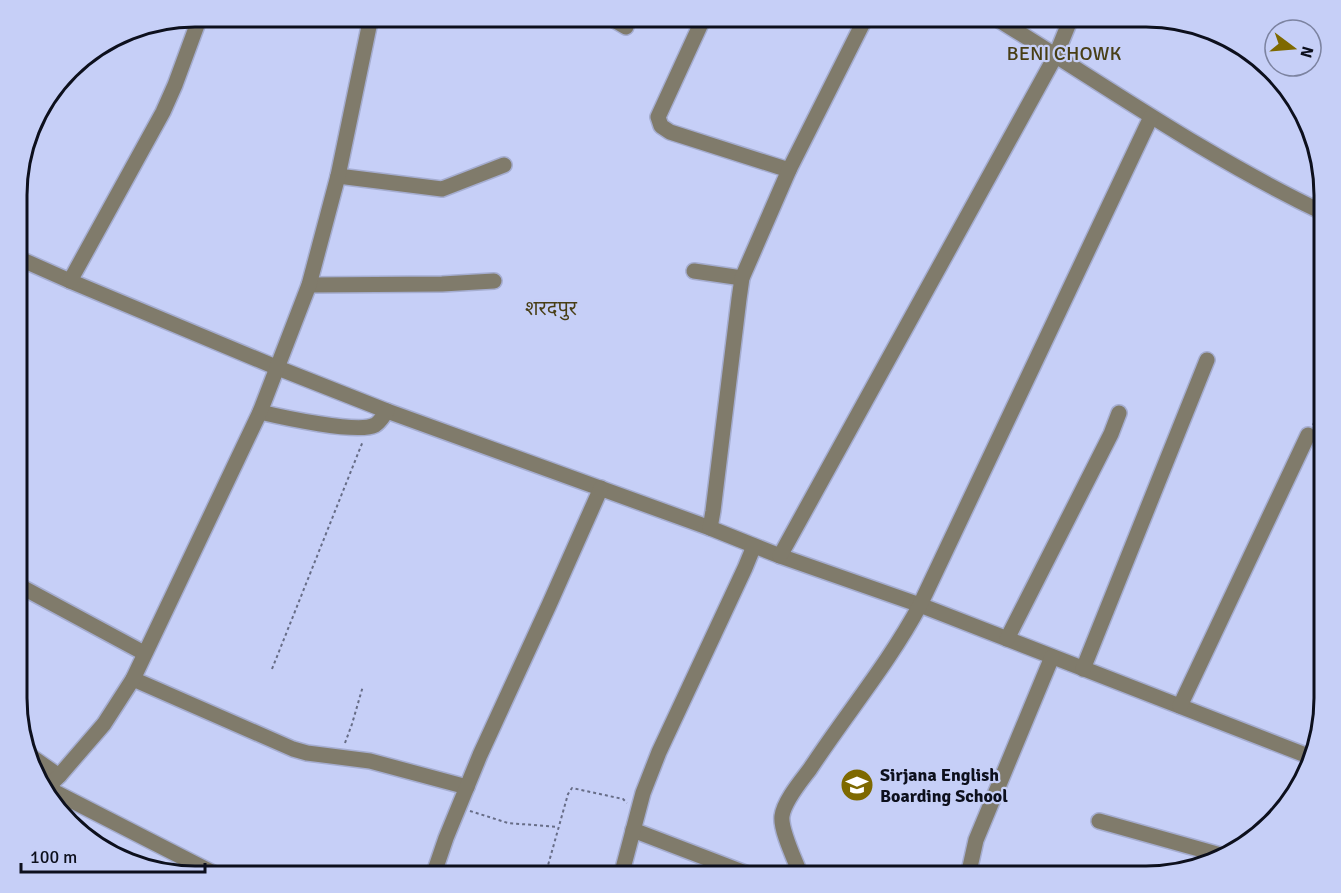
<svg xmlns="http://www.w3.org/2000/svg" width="1341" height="893" font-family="Signika,'Noto Sans Devanagari',sans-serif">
<rect width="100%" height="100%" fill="#c6cff7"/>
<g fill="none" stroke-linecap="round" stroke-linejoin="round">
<!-- minor casing -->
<g stroke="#a5add0" stroke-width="18">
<g id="minor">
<path d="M 609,17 L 626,27"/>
<path d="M 704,17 L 658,117 L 661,126 L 670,132 L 789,170"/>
<path d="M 994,17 C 1103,84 1208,158 1324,213"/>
<path d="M 338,176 L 442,189 L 504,165"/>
<path d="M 18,258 L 70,281 L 278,368 L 387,411 L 710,528 L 780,556 L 920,605 L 1308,756"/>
<path d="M 694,271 L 742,278"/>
<path d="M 70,281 L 163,112 L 175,85 L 200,17"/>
<path d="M 309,285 L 442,284 L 494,281"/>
<path d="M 260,412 C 281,417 358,434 375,425 C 380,422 384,415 387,411"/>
<path d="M 710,528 L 713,511 L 739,299 L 742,278 L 789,170 L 866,17"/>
<path d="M 780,556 L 1056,55 L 1069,23 L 1070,17"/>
<path d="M 18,585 L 144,653"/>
<path d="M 1007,639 L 1111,434 L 1119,413"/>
<path d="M 1083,669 L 1207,360"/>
<path d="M 133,679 L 293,749 L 307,753 L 370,761 L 467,787"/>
<path d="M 1180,706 L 1308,435"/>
<path d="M 29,755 L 59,776"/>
<path d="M 47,788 L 219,876"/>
<path d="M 44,791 L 59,776 L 104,724 L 133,679 L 260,412 L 309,285 L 338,176 L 371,17"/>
<path d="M 1099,821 L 1224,856"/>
<path d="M 633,830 L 753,876"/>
<path d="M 433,876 L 446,838 L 480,755 L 549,605 L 601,488"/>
<path d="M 621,876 L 643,793 L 659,752 L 745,568 L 754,546"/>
<path d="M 801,876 C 796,862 780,830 782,816 C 784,801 801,781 810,769 C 846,714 889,663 920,605 L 1151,117"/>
<path d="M 968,876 L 976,840 L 1052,657"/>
</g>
</g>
<!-- path -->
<g stroke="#676d87" stroke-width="2" stroke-dasharray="3 3" stroke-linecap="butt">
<path d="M 1313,425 L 1324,403"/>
<path d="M 272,669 L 363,441"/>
<path d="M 345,743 L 352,724 L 363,686"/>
<path d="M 470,811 L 508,823 L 558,827"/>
<path d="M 334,876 L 336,870 L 344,868 L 370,876"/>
<path d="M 545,876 L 568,794 L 572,788 L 623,799 L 627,803"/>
</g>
<!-- minor -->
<use href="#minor" stroke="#807b6b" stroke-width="15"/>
</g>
<!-- icons -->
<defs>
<g id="school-disc" transform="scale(1.725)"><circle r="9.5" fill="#7e6900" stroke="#c6cff7"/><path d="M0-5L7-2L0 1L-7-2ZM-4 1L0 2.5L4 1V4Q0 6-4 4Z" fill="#fff"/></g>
</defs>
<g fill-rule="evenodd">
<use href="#school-disc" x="857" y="785"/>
</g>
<g text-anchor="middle" stroke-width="4.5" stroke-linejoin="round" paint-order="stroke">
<!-- poi labels -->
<g font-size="18" font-weight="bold" fill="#0d101d" stroke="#c6cff7" text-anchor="start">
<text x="880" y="781">Sirjana English<tspan x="880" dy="21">Boarding School</tspan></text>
</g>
<!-- neighbourhood labels -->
<g font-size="20" fill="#483e15" stroke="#c6cff7">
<text x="1064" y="60">BENI CHOWK</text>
<text x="551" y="315">शरदपुर</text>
</g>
</g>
<!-- crop -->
<path d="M0 0H1341V893H0ZM195 27H1146A168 168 0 0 1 1314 195V698A168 168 0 0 1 1146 866H195A168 168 0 0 1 27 698V195A168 168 0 0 1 195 27Z" fill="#c6cff7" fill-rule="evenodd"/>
<path fill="none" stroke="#0d101d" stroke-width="3" d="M195 27H1146A168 168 0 0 1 1314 195V698A168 168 0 0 1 1146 866H195A168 168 0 0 1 27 698V195A168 168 0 0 1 195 27Z"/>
<!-- north arrow -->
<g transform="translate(1293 48) rotate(106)"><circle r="28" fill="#c6cff7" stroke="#7c83a0" stroke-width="1.5"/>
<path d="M0-4.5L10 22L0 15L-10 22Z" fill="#7e6900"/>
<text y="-9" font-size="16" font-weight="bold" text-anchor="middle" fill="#0d101d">N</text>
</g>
<!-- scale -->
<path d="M21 863v9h184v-9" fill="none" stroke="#0d101d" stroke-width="3"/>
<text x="30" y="863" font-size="18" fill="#0d101d" stroke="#c6cff7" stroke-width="4.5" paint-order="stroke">100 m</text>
</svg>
